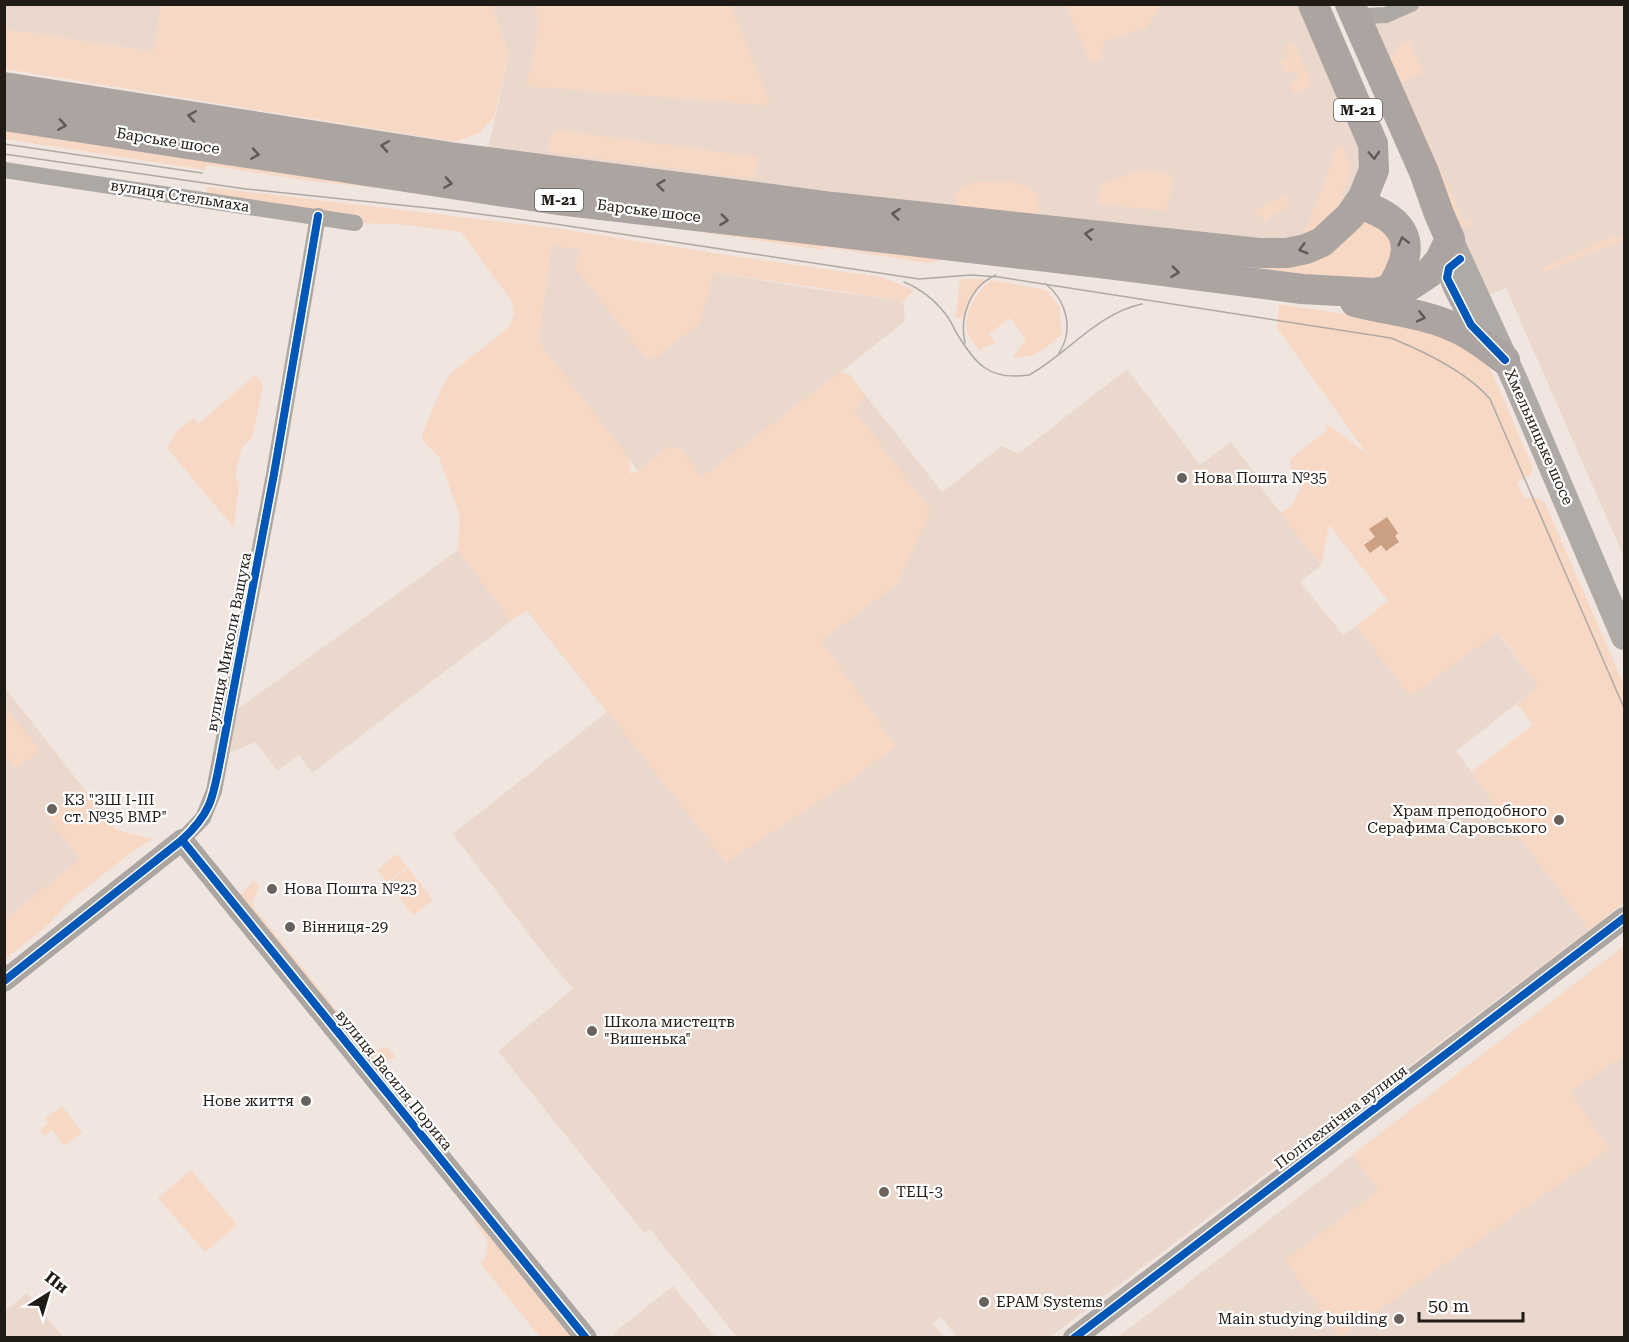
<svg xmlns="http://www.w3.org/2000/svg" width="1629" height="1342" font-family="'Roboto Serif',serif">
<rect width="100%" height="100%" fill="#f0e5df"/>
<!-- built -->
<g fill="#ebd8cd">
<path d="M 492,4 L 1313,5 L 1374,170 L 1306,249 L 485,162 L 509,55 Z"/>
<path d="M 1411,4 L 1624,5 L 1624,557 L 1506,288 L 1478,300 L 1365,16 Z"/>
<path d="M 4,5 L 161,5 L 155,52 L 5,29 Z"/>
<path d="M 552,245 L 821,290 L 903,301 L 905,321 L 841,372 L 849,374 L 942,492 L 1002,446 L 1018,454 L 1127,369 L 1200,465 L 1231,442 L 1262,482 L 1260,486 L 1321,565 L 1300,582 L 1343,635 L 1356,626 L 1410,695 L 1497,632 L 1538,687 L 1456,751 L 1589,930 L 1050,1337 L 957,1337 L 941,1317 L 931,1325 L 935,1326 L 944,1337 L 737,1337 L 650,1229 L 644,1233 L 498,1051 L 573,989 L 543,953 L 453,834 L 607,712 L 526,610 L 664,505 L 538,341 Z"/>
<path d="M 458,550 L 511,621 L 312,773 L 299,755 L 277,771 L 256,742 L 221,756 L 228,716 Z"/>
<path d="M 5,688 L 133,851 L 68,902 L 49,924 L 5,959 Z"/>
<path d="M 1624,946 L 1624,1337 L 1117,1338 L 1484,1053 Z"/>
<path d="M 673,1286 L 715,1337 L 612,1337 L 619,1329 Z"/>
<path d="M 27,1293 L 63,1337 L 5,1337 L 5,1311 Z"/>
</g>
<!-- green -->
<g fill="#f7d8c5">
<path d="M 161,5 L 492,5 L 509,55 L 493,119 L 479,133 L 456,142 L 5,69 L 5,29 L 154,52 Z"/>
<path d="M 536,5 L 731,5 L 771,106 L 526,86 C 532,60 541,31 536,5 Z"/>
<path d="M 1066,5 L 1161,5 L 1146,28 L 1103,42 L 1102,59 L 1090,63 Z"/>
<path d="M 1409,40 L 1423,73 L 1402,83 L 1464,221 L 1470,221 L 1475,224 L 1466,227 L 1460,224 L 1391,66 C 1389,53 1397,45 1409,40 Z"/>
<path d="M 1291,43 L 1295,46 L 1311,81 L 1310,87 L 1294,94 L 1289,84 L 1299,78 L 1295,70 L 1285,74 L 1280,62 L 1290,57 L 1284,45 Z"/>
<path d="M 4,124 L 456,196 L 311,181 L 207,165 L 205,170 L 5,139 Z"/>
<path d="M 558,130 L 758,157 L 754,179 L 548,152 L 550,137 Z"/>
<path d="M 1342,145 L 1349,163 L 1348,178 L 1337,208 L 1329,221 L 1310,235 L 1304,233 L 1313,212 L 1335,151 Z"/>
<path d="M 1142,169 L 1173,175 L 1167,211 L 1099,204 L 1100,185 Z"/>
<path d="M 974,182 C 996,183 1024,176 1038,196 L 1039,211 L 1033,216 L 956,206 L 955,193 L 963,187 Z"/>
<path d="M 207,187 L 554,228 L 727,255 L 881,277 L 914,290 L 903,301 L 714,272 L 700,323 L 656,357 L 646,358 L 578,271 L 576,267 L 579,250 L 552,245 L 538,341 L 628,457 L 631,475 L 670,446 L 680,448 L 702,477 L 840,372 L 849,374 L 865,395 L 855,411 L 931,511 L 897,584 L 821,641 L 896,746 L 841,787 L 726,862 L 527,610 L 511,621 L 458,550 L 460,517 L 439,457 L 423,441 L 422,434 L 442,387 L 451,373 L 509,327 L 514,313 L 511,300 L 461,232 L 397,224 L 355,223 L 205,200 Z"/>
<path d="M 1287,195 L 1288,205 C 1282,214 1270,213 1265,223 L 1263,222 L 1263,215 L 1255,215 L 1255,210 Z"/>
<path d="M 563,212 L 935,256 L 939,261 L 928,263 L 824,247 L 823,250 Z"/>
<path d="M 1354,218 L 1387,229 L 1393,255 L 1380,282 L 1258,274 L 1260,263 Z"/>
<path d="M 1624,235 L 1624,240 L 1544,272 L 1542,268 L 1613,236 L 1616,239 Z"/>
<path d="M 960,279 L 985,279 L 970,298 L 963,319 L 956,318 Z"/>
<path d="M 992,280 L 1046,290 L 1059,306 L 1062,334 C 1047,347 1035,360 1013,357 L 1026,339 L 1010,318 L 989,334 L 995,343 L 979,350 C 976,345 970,339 968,334 C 962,315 977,290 992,280 Z"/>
<path d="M 1279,304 L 1382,320 L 1419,322 L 1487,363 L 1491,370 L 1533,468 L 1530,475 L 1517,482 L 1524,498 L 1538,498 L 1545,503 L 1624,685 L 1624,903 L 1589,930 L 1471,772 L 1533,725 L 1517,704 L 1538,687 L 1498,632 L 1410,696 L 1356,626 L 1388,601 L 1329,525 L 1321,565 L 1280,513 L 1292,505 L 1302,486 L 1291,470 L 1290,459 L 1326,431 L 1327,424 L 1367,454 L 1277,328 Z"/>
<path d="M 255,375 L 263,385 L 252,438 L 242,447 L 235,476 L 239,485 L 234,528 L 167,448 L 175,433 L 193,418 L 198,424 Z"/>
<path d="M 4,707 L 40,750 L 16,769 L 5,755 Z"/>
<path d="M 83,788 L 116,830 L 153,839 L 133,851 L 68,902 L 49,924 L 5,959 L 5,919 L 80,859 L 46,815 Z"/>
<path d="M 397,854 L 407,867 L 387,882 L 377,870 Z"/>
<path d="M 408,868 L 433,900 L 413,915 L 388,883 Z"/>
<path d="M 254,880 L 259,886 L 252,903 L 255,909 L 367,1048 L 372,1051 L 387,1047 L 396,1057 L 372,1067 L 237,898 Z"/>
<path d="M 1624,946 L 1624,1055 L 1570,1092 L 1609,1149 L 1340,1337 L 1285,1260 L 1379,1190 L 1352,1155 Z"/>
<path d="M 62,1106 L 82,1133 L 64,1146 L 52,1130 L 44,1136 L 40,1130 L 48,1123 L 45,1119 Z"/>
<path d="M 191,1170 L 237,1225 L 205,1252 L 158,1198 Z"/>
<path d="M 479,1218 L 573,1337 L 540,1337 L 480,1263 L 485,1259 L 488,1241 L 474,1222 Z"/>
</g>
<!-- water -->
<path fill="#cca083" d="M 1387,517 L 1398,533 L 1395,536 L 1399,542 L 1386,551 L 1381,545 L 1370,553 L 1364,545 L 1375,537 L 1369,529 Z"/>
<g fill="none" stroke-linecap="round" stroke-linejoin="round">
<!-- street -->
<g stroke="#ada8a4" stroke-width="16">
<path d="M 1365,16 L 1386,15 L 1411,4"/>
<path d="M 4,170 L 355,223"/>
<path d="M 1459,259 C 1455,263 1448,267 1447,274 C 1446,284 1471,326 1479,334"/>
<path d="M 182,840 L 203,818 L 214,791 L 274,474 L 318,216"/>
</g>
<!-- secondary -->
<g stroke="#aca6a3" stroke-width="22">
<path d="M 4,981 L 182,840 L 586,1338"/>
<path d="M 1074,1338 L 1624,918"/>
</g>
<!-- primary -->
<path stroke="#b0aaa6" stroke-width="26" d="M 1450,239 L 1516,383 L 1624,637"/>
<!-- highway -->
<g stroke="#aca4a1" stroke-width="30">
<path d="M 4,87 L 450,157 L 557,171 L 833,207 L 1259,253 L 1287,253 L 1306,249 L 1322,242 L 1350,216 L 1363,197 L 1374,170 L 1373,144 L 1313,4"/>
<path d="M 4,116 L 558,200 L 1116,265 L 1302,289 L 1375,293 L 1411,285 L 1429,273 L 1440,260 L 1450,239 L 1439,214 L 1424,172 L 1350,4"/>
<path d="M 1367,207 C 1413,224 1415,252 1389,291"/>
<path d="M 1355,302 C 1389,311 1426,313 1458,329 C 1475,337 1490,349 1505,360"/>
</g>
<!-- tram -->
<g stroke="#afa9a4" stroke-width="1.5">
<path d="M 4,144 L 202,173"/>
<path d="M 4,154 L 246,189 L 448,210 L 555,224 L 919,279 L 971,275 L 999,277 L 1391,338 C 1423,351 1467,372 1490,399 L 1624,708"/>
<path d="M 904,282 C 921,289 936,301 947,316 C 951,321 953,327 956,332 C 975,364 989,381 1029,375 C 1067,354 1098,313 1142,304"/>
<path d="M 1046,284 C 1067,301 1074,330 1059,353"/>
<path d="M 965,343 C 959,317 970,286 996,275"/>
</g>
<!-- cycleway casing -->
<g stroke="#fff" stroke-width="11">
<g id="cycleway">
<path d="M 1460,259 L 1449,268 L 1447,278 L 1471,325 L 1505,360"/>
<path d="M 182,840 L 586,1338"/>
<path d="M 4,981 L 182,840 C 213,811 213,796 221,756 L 274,474 L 318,216"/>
<path d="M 1074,1338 L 1624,918"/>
</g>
</g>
<!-- cycleway -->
<use href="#cycleway" stroke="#0057b8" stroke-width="8"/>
</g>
<!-- one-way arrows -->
<defs><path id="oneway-chevron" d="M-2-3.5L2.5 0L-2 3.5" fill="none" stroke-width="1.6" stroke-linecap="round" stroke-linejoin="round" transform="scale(1.5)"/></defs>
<g stroke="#605955">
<use href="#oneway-chevron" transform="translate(192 116) rotate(-171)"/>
<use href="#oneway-chevron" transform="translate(62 125) rotate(9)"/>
<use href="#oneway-chevron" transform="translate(385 146) rotate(-171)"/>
<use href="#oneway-chevron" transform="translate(255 154) rotate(9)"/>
<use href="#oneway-chevron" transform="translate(1374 155) rotate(87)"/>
<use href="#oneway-chevron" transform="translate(448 183) rotate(9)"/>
<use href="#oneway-chevron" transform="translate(661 185) rotate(-173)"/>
<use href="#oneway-chevron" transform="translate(896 214) rotate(-174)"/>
<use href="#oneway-chevron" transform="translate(724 220) rotate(7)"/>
<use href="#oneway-chevron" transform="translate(1089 234) rotate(-173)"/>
<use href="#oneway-chevron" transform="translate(1403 241) rotate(-104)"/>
<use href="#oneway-chevron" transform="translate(1303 249) rotate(164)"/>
<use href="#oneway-chevron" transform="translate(1175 272) rotate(7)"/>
<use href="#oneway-chevron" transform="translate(1421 317) rotate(13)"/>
</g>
<!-- markers -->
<g fill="#69625c" stroke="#fff" stroke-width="2">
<circle cx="1182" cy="478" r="6"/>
<circle cx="52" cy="809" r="6"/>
<circle cx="1559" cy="820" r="6"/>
<circle cx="272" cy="889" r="6"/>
<circle cx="290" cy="927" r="6"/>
<circle cx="592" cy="1031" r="6"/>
<circle cx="306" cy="1101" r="6"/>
<circle cx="884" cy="1192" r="6"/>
<circle cx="984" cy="1302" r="6"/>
<circle cx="1399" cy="1319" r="6"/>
</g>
<g text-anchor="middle" stroke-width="4.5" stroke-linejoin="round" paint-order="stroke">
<!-- shield labels -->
<g fill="#fff" stroke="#645f5c" stroke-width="1.5">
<rect x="1334" y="99" width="48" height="22" rx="4.5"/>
<rect x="535" y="189" width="48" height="22" rx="4.5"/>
</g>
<g font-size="14" font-weight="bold" fill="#211b16">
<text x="1358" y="115">М-21</text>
<text x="559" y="205">М-21</text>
</g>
<!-- street labels -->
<g font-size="15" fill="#211b16" stroke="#fff">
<text transform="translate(168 141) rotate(9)" y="5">Барське шосе</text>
<text transform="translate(180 196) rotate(9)" y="5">вулиця Стельмаха</text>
<text transform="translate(649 211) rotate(7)" y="5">Барське шосе</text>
<text transform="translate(1539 437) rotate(66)" y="5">Хмельницьке шосе</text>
<text transform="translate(229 642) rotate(-79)" y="5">вулиця Миколи Ващука</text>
<text transform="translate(394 1080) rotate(51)" y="5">вулиця Василя Порика</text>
<text transform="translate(1341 1117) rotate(-37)" y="5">Політехнічна вулиця</text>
</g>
<!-- poi labels -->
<g font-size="15" fill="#211b16" stroke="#fff" text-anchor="start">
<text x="1194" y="483">Нова Пошта №35</text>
<text x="64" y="805">КЗ "ЗШ І-ІІІ<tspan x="64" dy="17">ст. №35 ВМР"</tspan></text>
<text x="1547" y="816" text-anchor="end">Храм преподобного<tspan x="1547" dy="17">Серафима Саровського</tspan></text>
<text x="284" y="894">Нова Пошта №23</text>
<text x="302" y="932">Вінниця-29</text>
<text x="604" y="1027">Школа мистецтв<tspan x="604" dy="17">"Вишенька"</tspan></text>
<text x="294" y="1106" text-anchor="end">Нове життя</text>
<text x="896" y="1197">ТЕЦ-3</text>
<text x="996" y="1307">EPAM Systems</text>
<text x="1387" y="1324" text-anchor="end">Main studying building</text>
</g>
</g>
<!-- border -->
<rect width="1629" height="1342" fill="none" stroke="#211b16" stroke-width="12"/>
<!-- north arrow -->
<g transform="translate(48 1294) rotate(37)" stroke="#ffffff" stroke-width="4.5" paint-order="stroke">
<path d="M0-4.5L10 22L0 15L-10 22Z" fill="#211b16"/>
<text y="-9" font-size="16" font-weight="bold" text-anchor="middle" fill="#211b16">Пн</text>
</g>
<!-- scale -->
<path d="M1419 1312v9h104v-9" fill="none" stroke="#211b16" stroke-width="3"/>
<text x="1428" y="1312" font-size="18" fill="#211b16" stroke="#ffffff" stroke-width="4.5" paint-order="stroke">50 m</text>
</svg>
